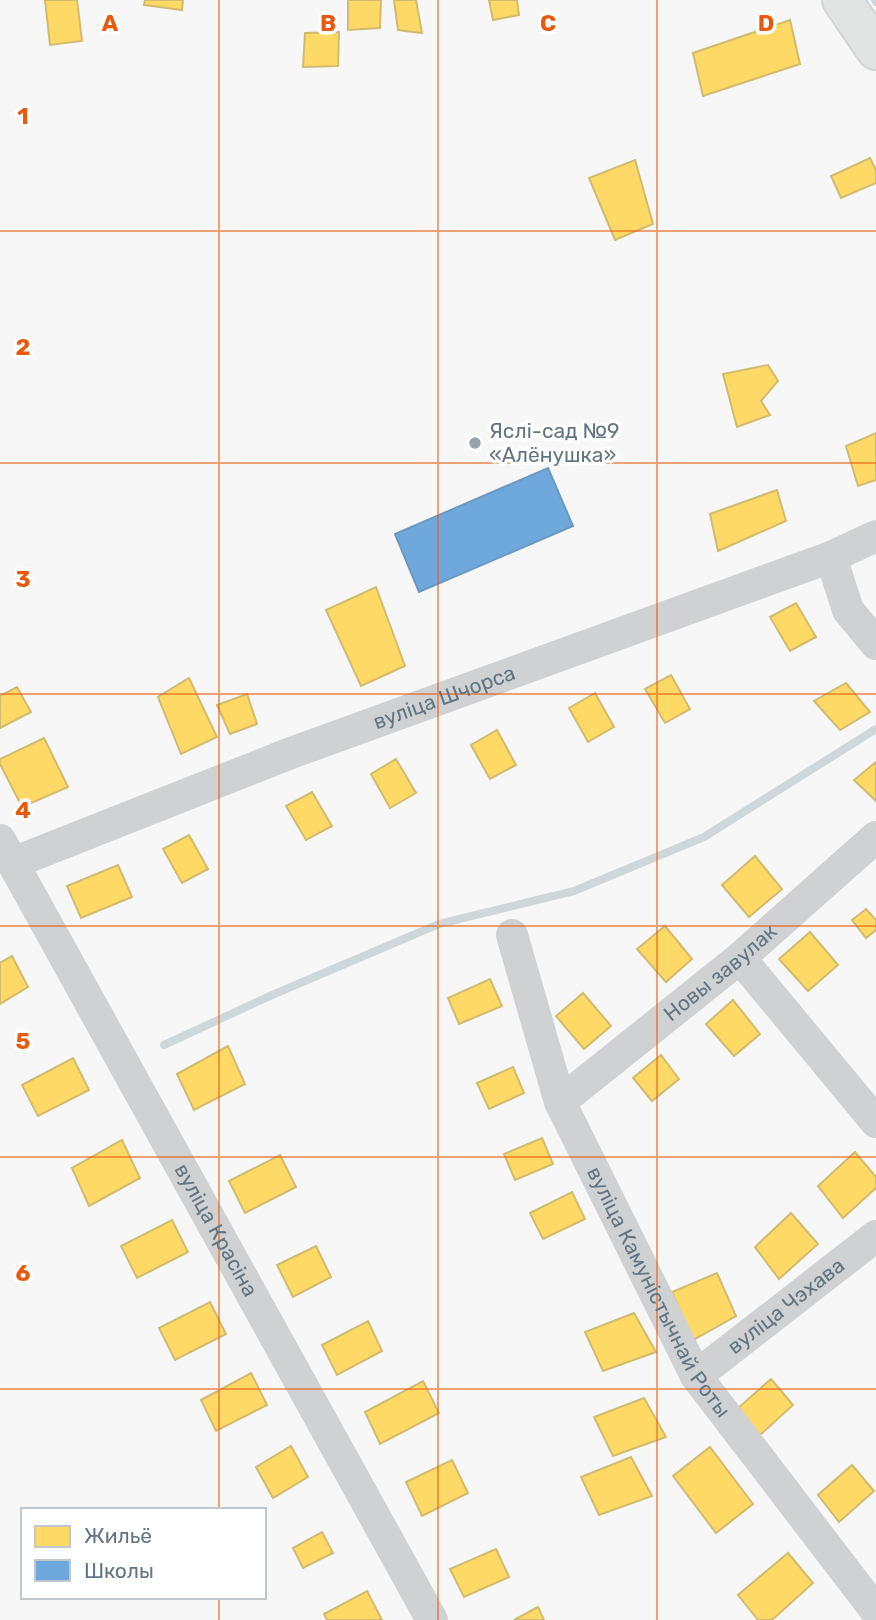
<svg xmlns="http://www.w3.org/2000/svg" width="876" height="1620" font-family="Rubik,sans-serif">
<rect width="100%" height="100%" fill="#f7f7f7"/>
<!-- homes -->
<g fill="#ffd966" stroke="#d0bb6e" stroke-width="2">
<path d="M 45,0 L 77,0 L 82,41 L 50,45 Z"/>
<path d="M 145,0 L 183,0 L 182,10 L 144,5 Z"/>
<path d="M 348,0 L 381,0 L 380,28 L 348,30 Z"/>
<path d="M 394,0 L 416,0 L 422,33 L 398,30 Z"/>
<path d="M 489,0 L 517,0 L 519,15 L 493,20 Z"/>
<path d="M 790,20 L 800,64 L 703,96 L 693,53 Z"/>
<path d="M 339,32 L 338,66 L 303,67 L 305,33 Z"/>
<path d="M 870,158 L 876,170 L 876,183 L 841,198 L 831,176 Z"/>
<path d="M 635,160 L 653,224 L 615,240 L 589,178 Z"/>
<path d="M 768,365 L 778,381 L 761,401 L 770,415 L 737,427 L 723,374 Z"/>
<path d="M 876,433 L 876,480 L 858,486 L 846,446 Z"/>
<path d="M 777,490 L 786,521 L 718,551 L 710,514 Z"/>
<path d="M 376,587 L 405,666 L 361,686 L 326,610 Z"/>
<path d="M 796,603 L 816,637 L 790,651 L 770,617 Z"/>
<path d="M 671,675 L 690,709 L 665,723 L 645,689 Z"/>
<path d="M 189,678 L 217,737 L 181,754 L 158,697 Z"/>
<path d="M 846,683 L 870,712 L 840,730 L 814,701 Z"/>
<path d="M 17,687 L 31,712 L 0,728 L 0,696 Z"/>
<path d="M 595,693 L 614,727 L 588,742 L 569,708 Z"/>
<path d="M 247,694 L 257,724 L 230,734 L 217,705 Z"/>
<path d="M 497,730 L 516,765 L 490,779 L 471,745 Z"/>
<path d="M 44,738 L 68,787 L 22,807 L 0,764 L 0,759 Z"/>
<path d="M 396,759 L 416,793 L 390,808 L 371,774 Z"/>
<path d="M 876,762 L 876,801 L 854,780 Z"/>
<path d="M 312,792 L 332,826 L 306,840 L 286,806 Z"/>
<path d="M 189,835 L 208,869 L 182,883 L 163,849 Z"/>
<path d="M 755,856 L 782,889 L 749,917 L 722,885 Z"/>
<path d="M 118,865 L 132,897 L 81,918 L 67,886 Z"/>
<path d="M 866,909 L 876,920 L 876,930 L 866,938 L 852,920 Z"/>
<path d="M 665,926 L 692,959 L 666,982 L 637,949 Z"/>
<path d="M 810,932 L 838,965 L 808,991 L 779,959 Z"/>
<path d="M 12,956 L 28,987 L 0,1004 L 0,963 Z"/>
<path d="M 490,979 L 502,1006 L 459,1024 L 448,998 Z"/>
<path d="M 583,993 L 611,1026 L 584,1049 L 556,1016 Z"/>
<path d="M 733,1000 L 760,1034 L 734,1056 L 706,1024 Z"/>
<path d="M 228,1046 L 245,1084 L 194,1110 L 177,1074 Z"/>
<path d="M 661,1055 L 679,1079 L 652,1101 L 633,1078 Z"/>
<path d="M 73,1058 L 89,1090 L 38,1116 L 22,1085 Z"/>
<path d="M 513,1067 L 524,1093 L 489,1109 L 477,1083 Z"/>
<path d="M 542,1138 L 553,1164 L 515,1180 L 504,1154 Z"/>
<path d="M 122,1140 L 140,1178 L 89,1206 L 72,1168 Z"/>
<path d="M 855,1152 L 876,1177 L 876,1188 L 843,1218 L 818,1186 Z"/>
<path d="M 280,1155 L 296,1187 L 245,1213 L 229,1181 Z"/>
<path d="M 572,1192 L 585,1219 L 543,1239 L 530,1213 Z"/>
<path d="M 791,1213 L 818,1244 L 779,1279 L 755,1247 Z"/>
<path d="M 172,1220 L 188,1252 L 137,1278 L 121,1246 Z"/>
<path d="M 316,1246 L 331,1277 L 293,1297 L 277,1265 Z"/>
<path d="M 717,1273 L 736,1316 L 693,1340 L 672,1292 Z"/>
<path d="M 210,1302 L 226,1334 L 175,1360 L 159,1328 Z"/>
<path d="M 634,1313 L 656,1352 L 603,1371 L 585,1332 Z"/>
<path d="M 368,1321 L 382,1351 L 337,1375 L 322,1345 Z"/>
<path d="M 251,1373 L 267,1405 L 216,1431 L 201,1400 Z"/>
<path d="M 771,1379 L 793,1405 L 759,1436 L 737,1409 Z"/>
<path d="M 423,1381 L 439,1413 L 380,1444 L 365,1412 Z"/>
<path d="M 644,1398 L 666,1437 L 613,1456 L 594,1417 Z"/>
<path d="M 291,1446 L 308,1477 L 273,1498 L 256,1467 Z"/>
<path d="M 710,1447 L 753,1504 L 716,1533 L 673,1476 Z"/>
<path d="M 631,1457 L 652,1496 L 599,1515 L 581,1477 Z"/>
<path d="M 452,1460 L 468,1493 L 422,1516 L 406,1482 Z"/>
<path d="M 852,1465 L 874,1491 L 839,1522 L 818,1495 Z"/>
<path d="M 322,1532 L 333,1553 L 303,1568 L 293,1548 Z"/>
<path d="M 496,1549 L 509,1577 L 464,1597 L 450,1569 Z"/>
<path d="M 788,1553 L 813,1583 L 772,1620 L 758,1620 L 738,1595 Z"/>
<path d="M 367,1591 L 382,1620 L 327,1620 L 324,1614 Z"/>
<path d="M 538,1607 L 544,1620 L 514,1620 Z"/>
</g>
<!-- schools -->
<path fill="#6fa8dc" stroke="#6b99c1" stroke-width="2" d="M 548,468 L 573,526 L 419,592 L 395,534 Z"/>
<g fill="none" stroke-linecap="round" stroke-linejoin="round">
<!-- stream -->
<g stroke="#cfd7da" stroke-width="8">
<path d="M 875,0 L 876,2"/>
<path d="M 164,1045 L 272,995 L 439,924 L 574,891 L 704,837 L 876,729"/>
</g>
<!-- secondary casing -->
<g stroke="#d3d4d5" stroke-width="42">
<path id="secondary" d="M 842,0 L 876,50"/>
</g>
<!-- street -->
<g stroke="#cfd1d2" stroke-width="32">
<path d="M 831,557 L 848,610 L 876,644"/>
<path id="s1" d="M 0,840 L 432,1620"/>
<path id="s2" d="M 13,863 L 291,753 L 831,557 L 876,536"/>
<path id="s3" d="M 512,935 L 560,1102 L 696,1376 L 876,1611"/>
<path d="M 740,958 L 876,1122"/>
<path id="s4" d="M 560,1102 L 740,958 L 876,837"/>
<path id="s5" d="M 696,1376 L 876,1236"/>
</g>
<!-- secondary -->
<use href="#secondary" stroke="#e2e3e3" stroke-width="38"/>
</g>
<!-- grid -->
<path fill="none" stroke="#e8590c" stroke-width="2" stroke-opacity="0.55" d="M 219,0 L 219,1510M 438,0 L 438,1620M 657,0 L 657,1620M 0,231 L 876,231M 0,463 L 876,463M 0,694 L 876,694M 0,926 L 876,926M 0,1157 L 876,1157M 0,1389 L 876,1389M 219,1597 L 219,1620"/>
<!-- markers -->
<circle fill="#97a2aa" stroke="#fff" stroke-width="2.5" cx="475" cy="443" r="7"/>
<g text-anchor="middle" stroke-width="7" stroke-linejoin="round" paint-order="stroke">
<!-- poi labels -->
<g font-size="21" fill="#637581" stroke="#fff" text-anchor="start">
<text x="489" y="438">Яслі-сад №9<tspan x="489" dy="24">«Алёнушка»</tspan></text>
</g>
<!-- street labels -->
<g font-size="21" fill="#637581" stroke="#fff">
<text dy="7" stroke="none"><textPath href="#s2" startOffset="462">вуліца Шчорса</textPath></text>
<text dy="7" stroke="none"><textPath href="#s4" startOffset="206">Новы завулак</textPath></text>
<text dy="7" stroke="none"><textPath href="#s1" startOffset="446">вуліца Красіна</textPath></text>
<text dy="7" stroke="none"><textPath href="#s3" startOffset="388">вуліца Камуністычнай Роты</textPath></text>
<text dy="7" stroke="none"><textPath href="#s5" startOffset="114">вуліца Чэхава</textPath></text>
</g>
</g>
<g font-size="23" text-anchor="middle" font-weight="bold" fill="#e8590c" stroke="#fff" stroke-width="7" stroke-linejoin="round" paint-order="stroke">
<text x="110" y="31">A</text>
<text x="328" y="31">B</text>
<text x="548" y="31">C</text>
<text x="766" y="31">D</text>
<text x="23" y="124">1</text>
<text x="23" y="355">2</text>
<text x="23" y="587">3</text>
<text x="23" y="818">4</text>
<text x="23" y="1049">5</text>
<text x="23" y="1281">6</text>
</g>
<!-- legend -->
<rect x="21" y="1508" width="245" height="91" fill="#ffffff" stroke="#c1c8cd" stroke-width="2"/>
<rect x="35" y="1526" width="35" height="21" fill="#ffd966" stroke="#c1c8cd" stroke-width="2"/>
<text x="84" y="1543" font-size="21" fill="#637581">Жильё</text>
<rect x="35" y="1560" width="35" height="21" fill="#6fa8dc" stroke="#c1c8cd" stroke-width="2"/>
<text x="84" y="1578" font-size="21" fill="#637581">Школы</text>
</svg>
